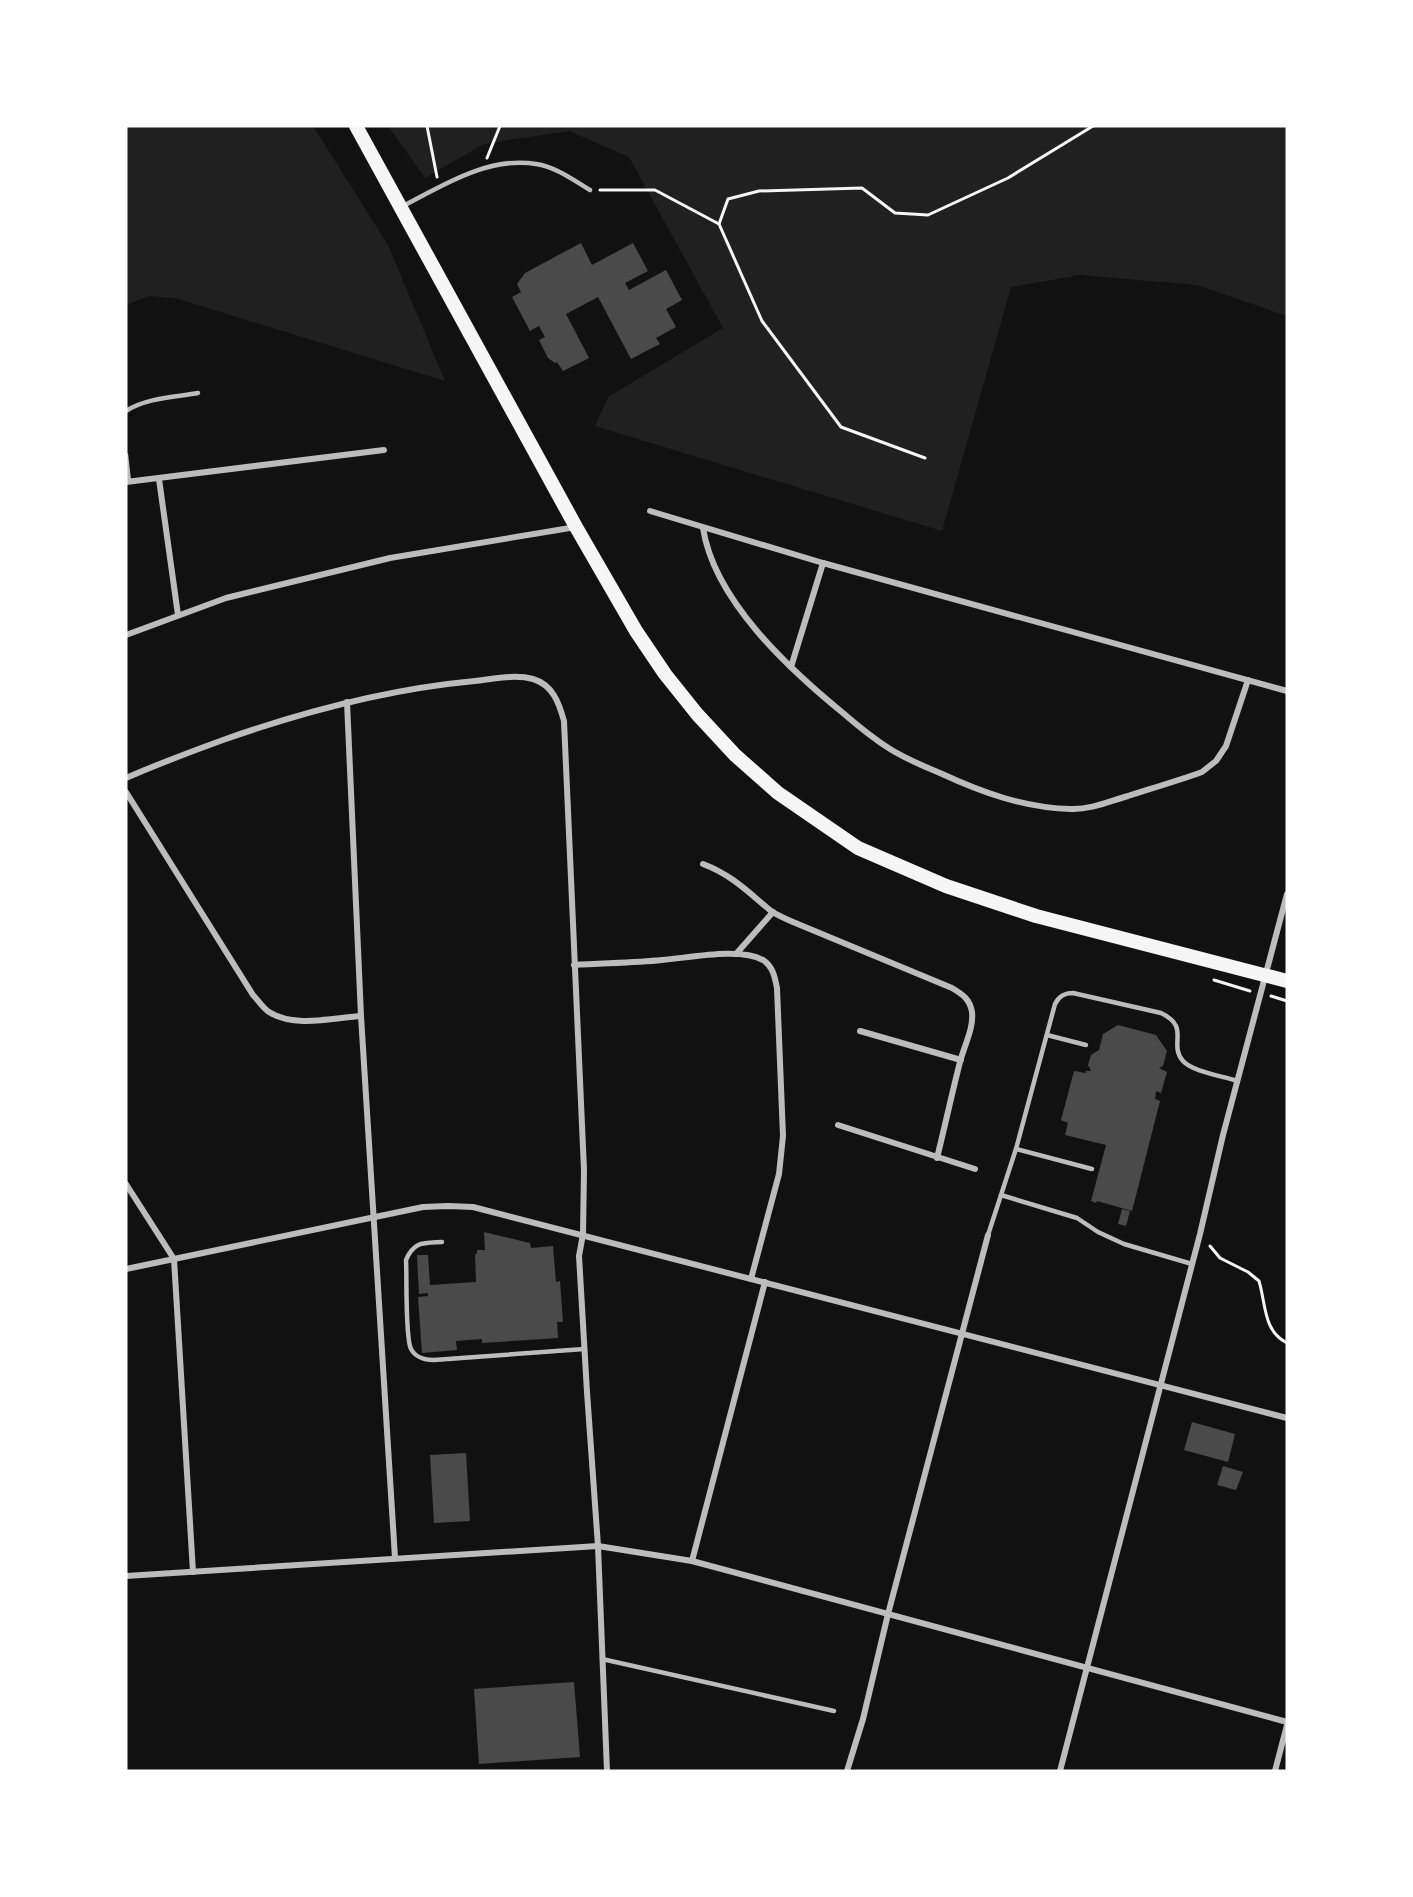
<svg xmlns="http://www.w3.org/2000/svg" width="1413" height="1897" font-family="'Work Sans',sans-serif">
<rect width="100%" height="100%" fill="#111"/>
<!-- green -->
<g fill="#202020">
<path d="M 126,126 L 313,126 L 388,245 L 445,381 L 175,298 L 149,296 L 126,305 Z"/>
<path d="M 388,126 L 1287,126 L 1287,316 L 1197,285 L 1080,275 L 1011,287 L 942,531 L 595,426 L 608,397 L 723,328 L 629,157 L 569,131 L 484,144 L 425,178 Z"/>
</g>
<!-- building -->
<g fill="#4a4a4a">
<path d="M 581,243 L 592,265 L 633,243 L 648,271 L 625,283 L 629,290 L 666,270 L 682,300 L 666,309 L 676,327 L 656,338 L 660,344 L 631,359 L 598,297 L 566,314 L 589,358 L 563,371 L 557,362 L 555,363 L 548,358 L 539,340 L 545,337 L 539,326 L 530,331 L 512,297 L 521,292 L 517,284 L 525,273 Z"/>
<path d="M 1118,1025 L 1156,1035 L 1167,1051 L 1163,1066 L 1159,1068 L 1167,1072 L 1161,1093 L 1156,1091 L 1155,1099 L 1160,1101 L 1132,1211 L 1097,1201 L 1096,1203 L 1091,1201 L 1106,1145 L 1065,1135 L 1068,1123 L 1061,1120 L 1074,1071 L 1086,1073 L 1086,1071 L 1091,1071 L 1088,1065 L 1091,1055 L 1099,1050 L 1103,1034 Z"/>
<path d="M 1122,1209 L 1130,1211 L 1126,1226 L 1118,1224 Z"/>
<path d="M 484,1232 L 530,1243 L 531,1248 L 553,1246 L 556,1282 L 560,1281 L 563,1322 L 557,1322 L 558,1338 L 482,1343 L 482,1339 L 456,1341 L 457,1350 L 422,1353 L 418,1297 L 428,1296 L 428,1293 L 419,1294 L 417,1255 L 428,1255 L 430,1285 L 476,1282 L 475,1254 L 477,1254 L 477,1250 L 485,1250 Z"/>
<path d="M 1192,1422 L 1235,1434 L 1228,1462 L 1184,1450 Z"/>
<path d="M 466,1453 L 470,1521 L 434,1523 L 430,1455 Z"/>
<path d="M 1223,1466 L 1243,1472 L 1236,1490 L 1217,1485 Z"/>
<path d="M 574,1682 L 580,1757 L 479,1764 L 474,1689 Z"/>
</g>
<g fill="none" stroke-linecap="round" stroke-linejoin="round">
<!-- path -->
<g stroke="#f5f5f5" stroke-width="3">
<path d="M 427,126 L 437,177"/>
<path d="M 487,158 L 500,126"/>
<path d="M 600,190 L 655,190 L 719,224 L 762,321 L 841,427 L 925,458"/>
<path d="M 719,224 L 728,199 L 759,191 L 862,188 L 895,213 L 928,215 L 1008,178 L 1093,126"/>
<path d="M 1214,980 L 1250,991"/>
<path d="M 1271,996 L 1287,1001"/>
<path d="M 1210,1246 L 1220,1258 L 1248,1272 L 1259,1281 C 1266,1304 1263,1331 1287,1343"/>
</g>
<!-- service -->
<g stroke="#bcbcbc" stroke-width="4.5">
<path d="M 403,206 C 443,185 489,156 536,164 C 556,167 573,180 590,190"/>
<path d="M 126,411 C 146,398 175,397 198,393"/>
<path d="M 126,455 L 129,482"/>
<path d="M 1047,1035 L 1086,1045"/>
<path d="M 1016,1149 L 1092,1169"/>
<path d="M 1001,1195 L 1077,1218 L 1098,1232 L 1124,1244 L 1192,1264"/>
<path d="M 988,1235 L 1016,1149 L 1055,1004 C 1059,996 1064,993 1073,993 L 1161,1013 C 1191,1027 1168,1044 1183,1061 C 1193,1072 1223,1076 1237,1081"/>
<path d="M 442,1242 C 424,1243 414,1241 406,1260 C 407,1276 405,1337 411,1349 C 416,1358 424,1360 434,1360 L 584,1349"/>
<path d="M 602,1659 L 834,1711"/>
</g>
<!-- minor -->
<g stroke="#bcbcbc" stroke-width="6">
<path d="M 159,479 L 178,615"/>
<path d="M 126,482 L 384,450"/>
<path d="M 650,511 L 823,563 L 1287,691"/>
<path d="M 703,528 C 714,600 789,669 843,713 C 858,726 874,739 890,749 C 906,759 923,766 940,773 C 981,792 1024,808 1071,809 C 1090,810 1110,801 1128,796 C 1153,788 1177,781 1202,772 L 1216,761 L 1226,746 L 1248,680"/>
<path d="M 126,635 L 226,598 L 390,558 L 576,527"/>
<path d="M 791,667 L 823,563"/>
<path d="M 347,702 L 361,1016 L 395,1558"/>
<path d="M 126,778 C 158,764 190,752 223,740 C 305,711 388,689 475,681 C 493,679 515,674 533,679 C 553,685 559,703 564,721 L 584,1170 L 583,1234 L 579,1256 L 587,1392 L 598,1546 L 607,1771"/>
<path d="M 126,792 L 253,995 C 258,1000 263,1008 269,1012 C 294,1028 333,1018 361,1016"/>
<path d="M 703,864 C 732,875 748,892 771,911 C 777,915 786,919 793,922 L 952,988 C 962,994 970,999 972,1012 C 974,1028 964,1046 960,1062 C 952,1093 945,1126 937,1158"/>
<path d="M 736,954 L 773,912"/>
<path d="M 574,965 C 603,963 633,963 662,960 C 689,958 739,947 763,960 C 773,966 775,978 777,988 L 783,1136 L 779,1174 L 751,1279"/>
<path d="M 860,1031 L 961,1060"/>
<path d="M 838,1125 L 975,1169"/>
<path d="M 126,1184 L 174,1259 L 193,1572"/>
<path d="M 126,1269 L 423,1207 L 448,1206 L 473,1207 L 1287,1418"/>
<path d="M 692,1561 L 765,1282"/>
<path d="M 126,1576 L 598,1546 L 692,1561 L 1287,1722"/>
<path d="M 847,1771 L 863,1719 L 888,1614 L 988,1235"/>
<path d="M 1060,1771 L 1200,1234 L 1223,1135 L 1287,894"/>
<path d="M 1275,1771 L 1287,1725"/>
</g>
<!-- primary -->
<path stroke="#f5f5f5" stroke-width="14" d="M 356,126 L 576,527 L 636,631 L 665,674 L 697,714 L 735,755 L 778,793 L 858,848 L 946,886 L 1036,916 L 1287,981"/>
</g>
<!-- border -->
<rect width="1413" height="1897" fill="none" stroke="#ffffff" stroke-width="255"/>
</svg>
